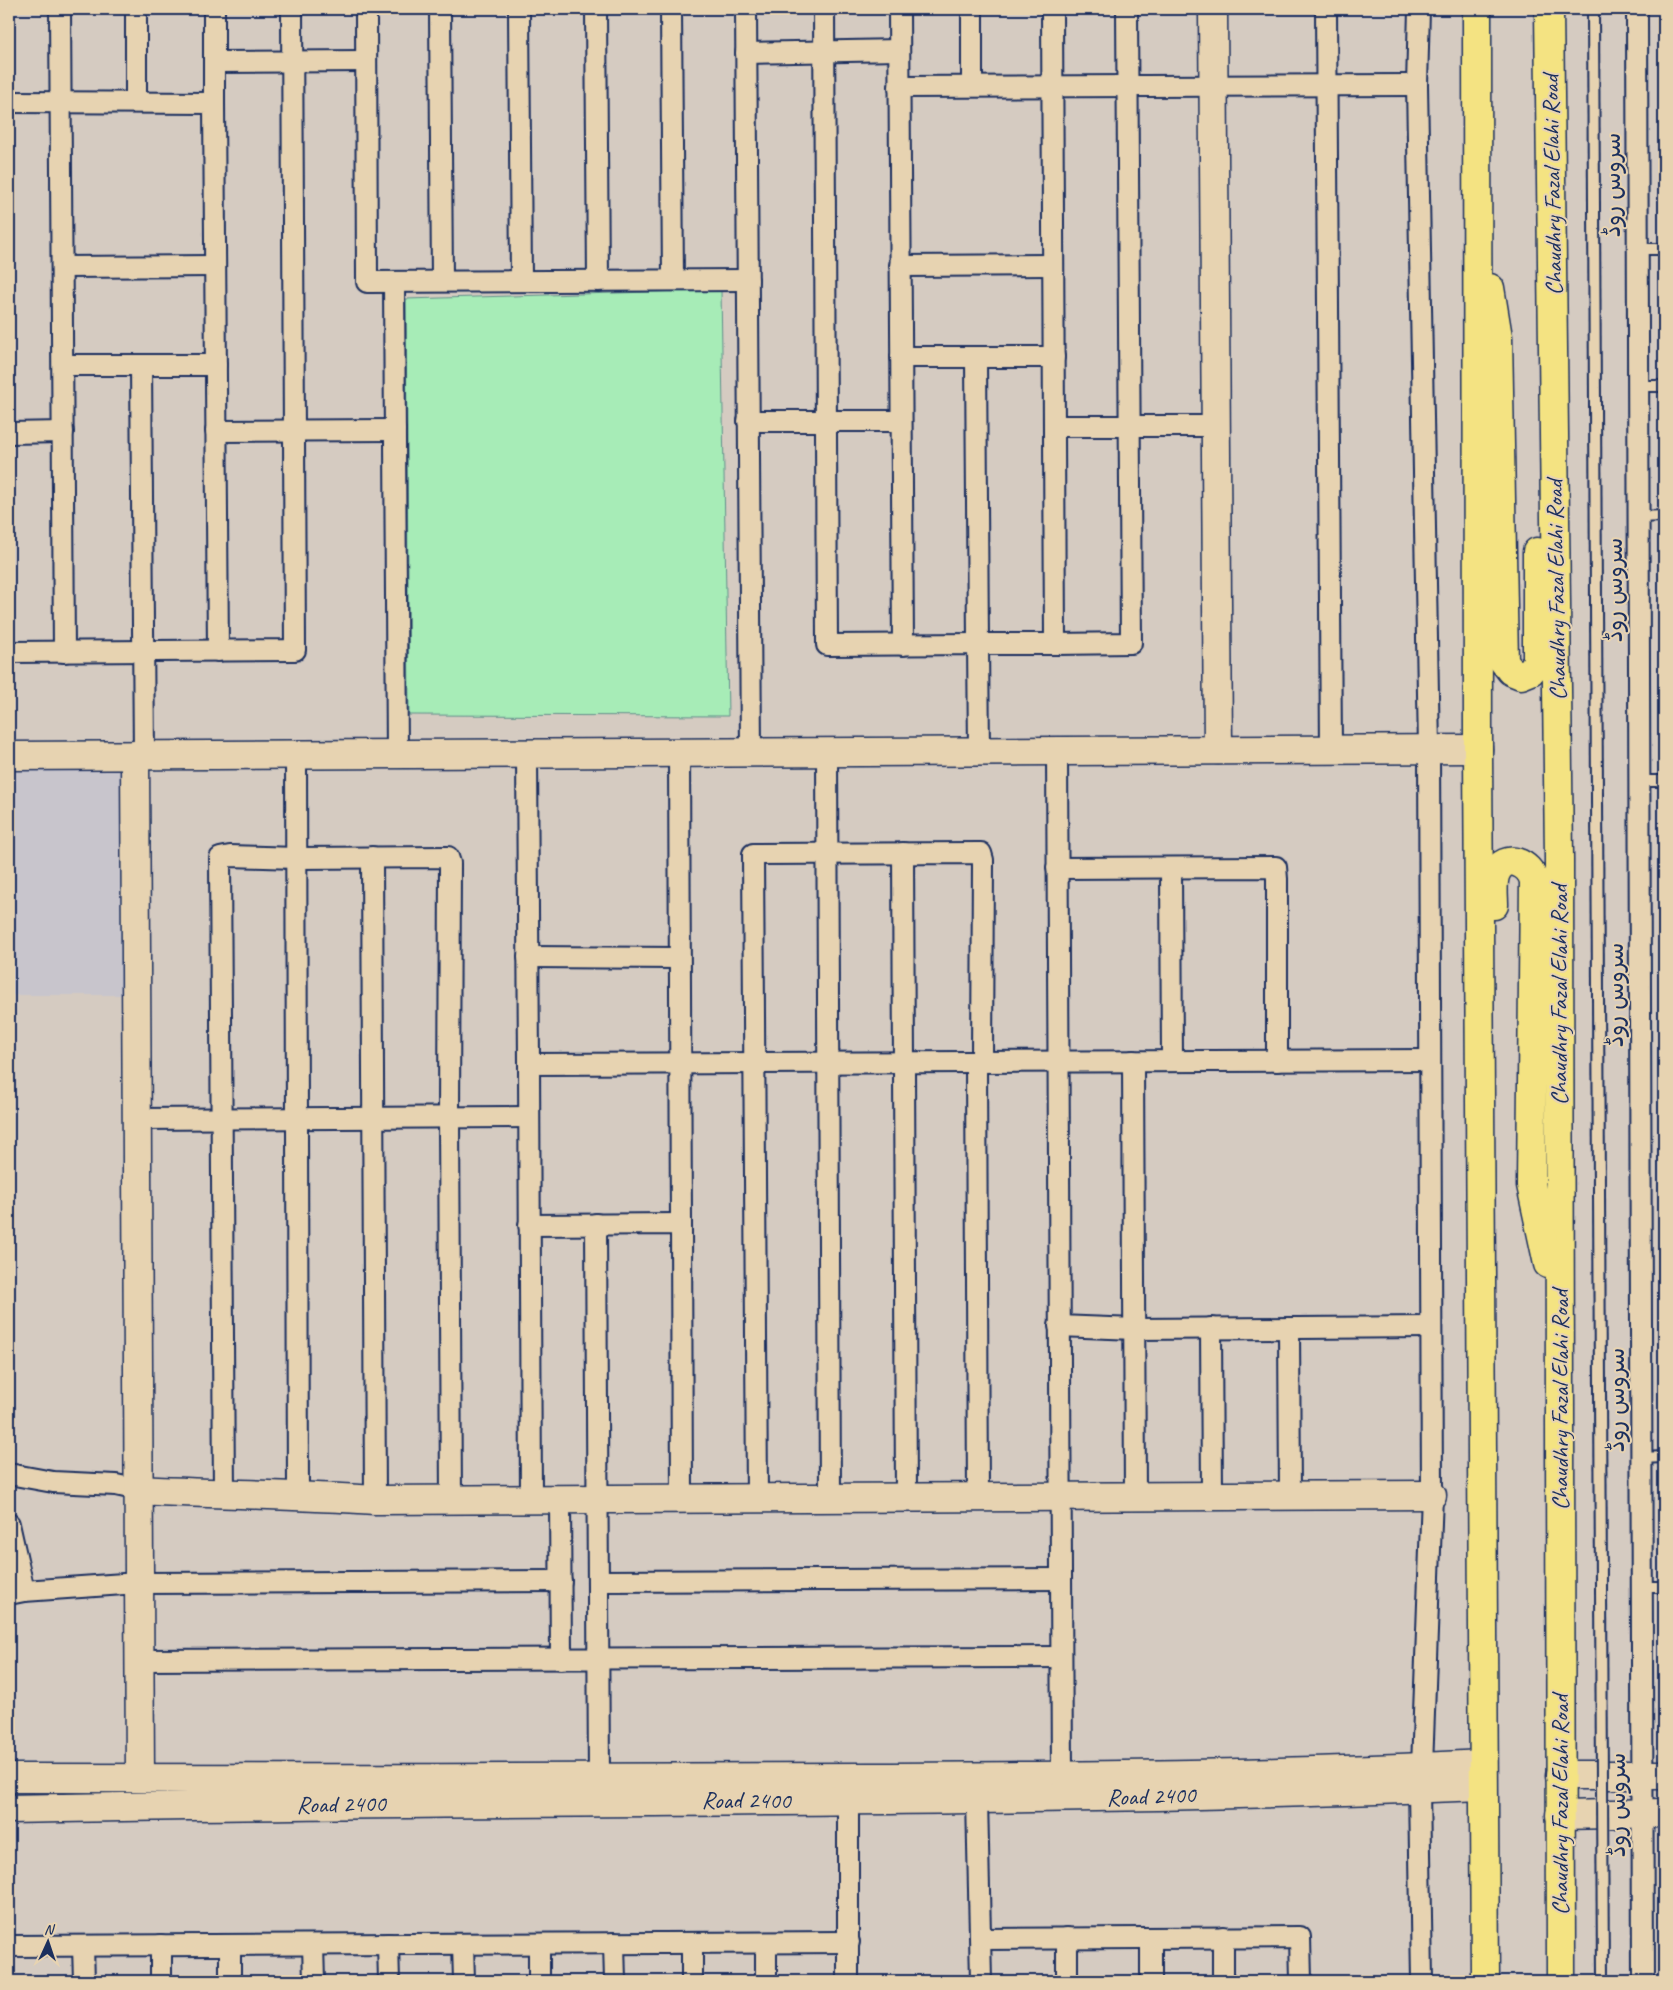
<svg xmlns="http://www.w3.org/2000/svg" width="1673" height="1990" font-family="Caveat,'Playpen Sans Arabic',sans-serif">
<rect width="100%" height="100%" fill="#d5cbc1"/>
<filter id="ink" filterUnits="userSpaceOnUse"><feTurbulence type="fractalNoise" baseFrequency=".02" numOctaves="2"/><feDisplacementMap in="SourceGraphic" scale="10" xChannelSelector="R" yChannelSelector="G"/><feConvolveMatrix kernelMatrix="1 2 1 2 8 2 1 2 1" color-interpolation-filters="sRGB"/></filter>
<g filter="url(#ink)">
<!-- built -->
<path fill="#c8c5cc" d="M 135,755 L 135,995 L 9,995 L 9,756 Z"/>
<!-- green -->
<path fill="#a7ecb7" stroke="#618e8a" d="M 721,290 L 728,716 L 409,715 L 406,299 Z"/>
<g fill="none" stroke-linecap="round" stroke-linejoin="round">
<!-- lane casing -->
<g stroke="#1b2f5e" stroke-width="14">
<g id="lane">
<path d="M 1638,249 L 1664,249"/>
<path d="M 1638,386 L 1664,386"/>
<path d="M 1638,517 L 1664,516"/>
<path d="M 1639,781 L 1664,781"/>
<path d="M 1641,1458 L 1664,1457"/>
<path d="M 1642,1587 L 1664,1587"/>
</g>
</g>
<!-- street casing -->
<g stroke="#1b2f5e" stroke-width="24">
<g id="street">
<path d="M 60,9 L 64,652"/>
<path d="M 214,9 L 214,103"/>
<path d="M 366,9 L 367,282 L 748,280"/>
<path d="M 440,9 L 442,281"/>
<path d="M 519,9 L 521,281"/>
<path d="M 596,9 L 598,281"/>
<path d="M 671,9 L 673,280"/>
<path d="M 746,9 L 751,752"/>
<path d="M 824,9 L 827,645 L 978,644 L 979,751"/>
<path d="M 899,9 L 903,645"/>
<path d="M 972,9 L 972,86"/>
<path d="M 1326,9 L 1331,750"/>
<path d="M 1419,9 L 1417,85 L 1429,749 L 1432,1495 L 1422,1767 L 1419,1789 L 1422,1981"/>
<path d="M 1637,9 L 1643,1981"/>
<path d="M 746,53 L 899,50"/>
<path d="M 214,62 L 366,61"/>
<path d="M 899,87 L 1417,85"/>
<path d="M 9,102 L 214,103 L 218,651"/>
<path d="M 136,102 L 136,9"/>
<path d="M 900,266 L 1053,265"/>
<path d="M 62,267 L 215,266"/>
<path d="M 394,282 L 397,754"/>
<path d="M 901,357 L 1054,357"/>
<path d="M 976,357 L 978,644 L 1055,644 L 1052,9"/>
<path d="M 63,365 L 216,365"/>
<path d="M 141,365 L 144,755"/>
<path d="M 748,421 L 901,421"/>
<path d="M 1054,426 L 1216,426"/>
<path d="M 216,431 L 395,430"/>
<path d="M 9,433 L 63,432"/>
<path d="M 1055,644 L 1131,643 L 1127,9"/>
<path d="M 9,652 L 295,650 L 292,9"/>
<path d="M 1057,751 L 1062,1776"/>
<path d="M 827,752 L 830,1498"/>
<path d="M 527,753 L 529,1064"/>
<path d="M 679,753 L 681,1224"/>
<path d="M 296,754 L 298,1495"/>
<path d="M 903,853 L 906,1497"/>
<path d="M 372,857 L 375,1500"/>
<path d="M 1057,868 L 1276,867 L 1277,879 L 1277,1061"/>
<path d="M 1171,868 L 1172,1061"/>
<path d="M 528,957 L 679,958"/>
<path d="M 1133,1061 L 1135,1497"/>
<path d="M 976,1062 L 978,1497"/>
<path d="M 136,1119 L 529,1117"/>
<path d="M 596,1224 L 599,1779"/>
<path d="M 529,1225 L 681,1224 L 682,1498"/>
<path d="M 1059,1326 L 1135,1329 L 1431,1327"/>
<path d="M 1211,1328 L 1212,1496"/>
<path d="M 1289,1328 L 1290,1496"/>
<path d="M 9,1474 L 53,1482 L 116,1485 L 139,1490"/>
<path d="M 224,1495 L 220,858 L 230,856 L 296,858 L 448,857 L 450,863 L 449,1117 L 451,1499"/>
<path d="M 757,1498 L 753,854 L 981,853 L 983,860 L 982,1062"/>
<path d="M 531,1499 L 529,1064 L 1430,1060"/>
<path d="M 560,1499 L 561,1659"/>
<path d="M 9,1524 L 24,1591"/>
<path d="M 598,1581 L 1061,1579"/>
<path d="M 9,1594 L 24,1591 L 138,1583 L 561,1581"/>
<path d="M 139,1660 L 1061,1657"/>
<path d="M 977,1799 L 981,1981"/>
<path d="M 848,1800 L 848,1981"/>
<path d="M 1223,1937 L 1223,1981"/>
<path d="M 1067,1938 L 1067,1981"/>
<path d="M 981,1939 L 1300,1937 L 1301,1981"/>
<path d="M 614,1943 L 615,1981"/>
<path d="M 766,1943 L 766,1981"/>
<path d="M 388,1944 L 389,1981"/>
<path d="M 463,1944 L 464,1981"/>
<path d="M 230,1945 L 230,1981"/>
<path d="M 313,1945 L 314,1981"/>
<path d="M 9,1946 L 849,1942"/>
<path d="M 83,1946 L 84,1981"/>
<path d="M 161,1981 L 161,1945"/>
<path d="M 539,1981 L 539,1944"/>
<path d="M 692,1981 L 692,1943"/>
<path d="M 1151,1981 L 1151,1938"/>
</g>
</g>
<!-- secondary casing -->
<g stroke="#1b2f5e" stroke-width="31">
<g id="secondary">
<path d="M 1213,9 L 1218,750"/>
<path d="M 135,755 L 140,1778"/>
<path d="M 9,756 L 1478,749"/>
<path d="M 139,1490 C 217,1494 296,1495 375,1500 L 1432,1495"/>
<path d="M 1560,1775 L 1664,1775"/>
<path d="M 9,1778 C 295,1778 582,1779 868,1777 C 1073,1776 1279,1775 1483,1764"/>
<path d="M 9,1809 C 500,1799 992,1806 1483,1786"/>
<path d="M 1560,1815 L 1664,1813"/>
</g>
</g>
<!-- primary casing -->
<g stroke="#1b2f5e" stroke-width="31">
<g id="primary">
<path d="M 1477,9 L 1478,749 L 1485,1981"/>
<path d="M 1549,9 L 1559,858 L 1561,1981"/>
<path d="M 1490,288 L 1498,337 L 1504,662 L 1511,671 L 1521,675 L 1531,671 L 1537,661 L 1537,552"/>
<path d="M 1494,905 C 1494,895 1492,882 1496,873 C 1505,852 1530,863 1534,881 L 1531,1185 L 1548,1264"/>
</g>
</g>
<!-- lane -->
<use href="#lane" stroke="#e7d3b1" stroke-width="10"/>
<!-- street -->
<use href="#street" stroke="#e7d3b1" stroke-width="20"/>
<!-- secondary -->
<use href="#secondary" stroke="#e7d3b1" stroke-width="28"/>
<!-- primary -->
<use href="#primary" stroke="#f4e382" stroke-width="28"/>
<!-- lane-bridge casing -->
<g stroke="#1b2f5e" stroke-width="14" stroke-linecap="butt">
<path id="lane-bridge" d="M 1593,9 L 1603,1981"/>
</g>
<!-- lane-bridge -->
<use href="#lane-bridge" stroke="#e7d3b1" stroke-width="10"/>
</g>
</g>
<g text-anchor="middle" stroke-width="4" stroke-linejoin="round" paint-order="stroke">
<!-- street labels -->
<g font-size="24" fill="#1b2f5e" stroke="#e7d3b1">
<text transform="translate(1552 185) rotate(-91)" y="8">Chaudhry Fazal Elahi Road</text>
<text transform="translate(1612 185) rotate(-90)" y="8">سروس روڈ</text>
<text transform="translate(1556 590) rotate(-91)" y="8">Chaudhry Fazal Elahi Road</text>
<text transform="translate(1614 590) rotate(-90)" y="8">سروس روڈ</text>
<text transform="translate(1559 995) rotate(-90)" y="8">Chaudhry Fazal Elahi Road</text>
<text transform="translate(1615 995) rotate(-90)" y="8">سروس روڈ</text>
<text transform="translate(1560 1400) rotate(-90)" y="8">Chaudhry Fazal Elahi Road</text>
<text transform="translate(1616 1400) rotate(-90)" y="8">سروس روڈ</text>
<text transform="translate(1151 1796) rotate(-2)" y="8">Road 2400</text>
<text x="746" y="1808">Road 2400</text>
<text transform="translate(341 1804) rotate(-1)" y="8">Road 2400</text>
<text transform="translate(1560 1805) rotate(-90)" y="8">Chaudhry Fazal Elahi Road</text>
<text transform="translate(1617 1805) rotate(-90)" y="8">سروس روڈ</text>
</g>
</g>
<!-- margin -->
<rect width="1673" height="1990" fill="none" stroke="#e7d3b1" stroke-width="30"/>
<rect x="15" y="15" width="1643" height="1960" fill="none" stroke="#1b2f5e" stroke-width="2" filter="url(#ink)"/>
<!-- north arrow -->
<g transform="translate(48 1942) rotate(3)" stroke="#e7d3b1" stroke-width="4" paint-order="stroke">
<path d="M0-4L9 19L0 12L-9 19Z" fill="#1b2f5e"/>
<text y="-8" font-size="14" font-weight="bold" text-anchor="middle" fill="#1b2f5e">N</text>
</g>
</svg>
